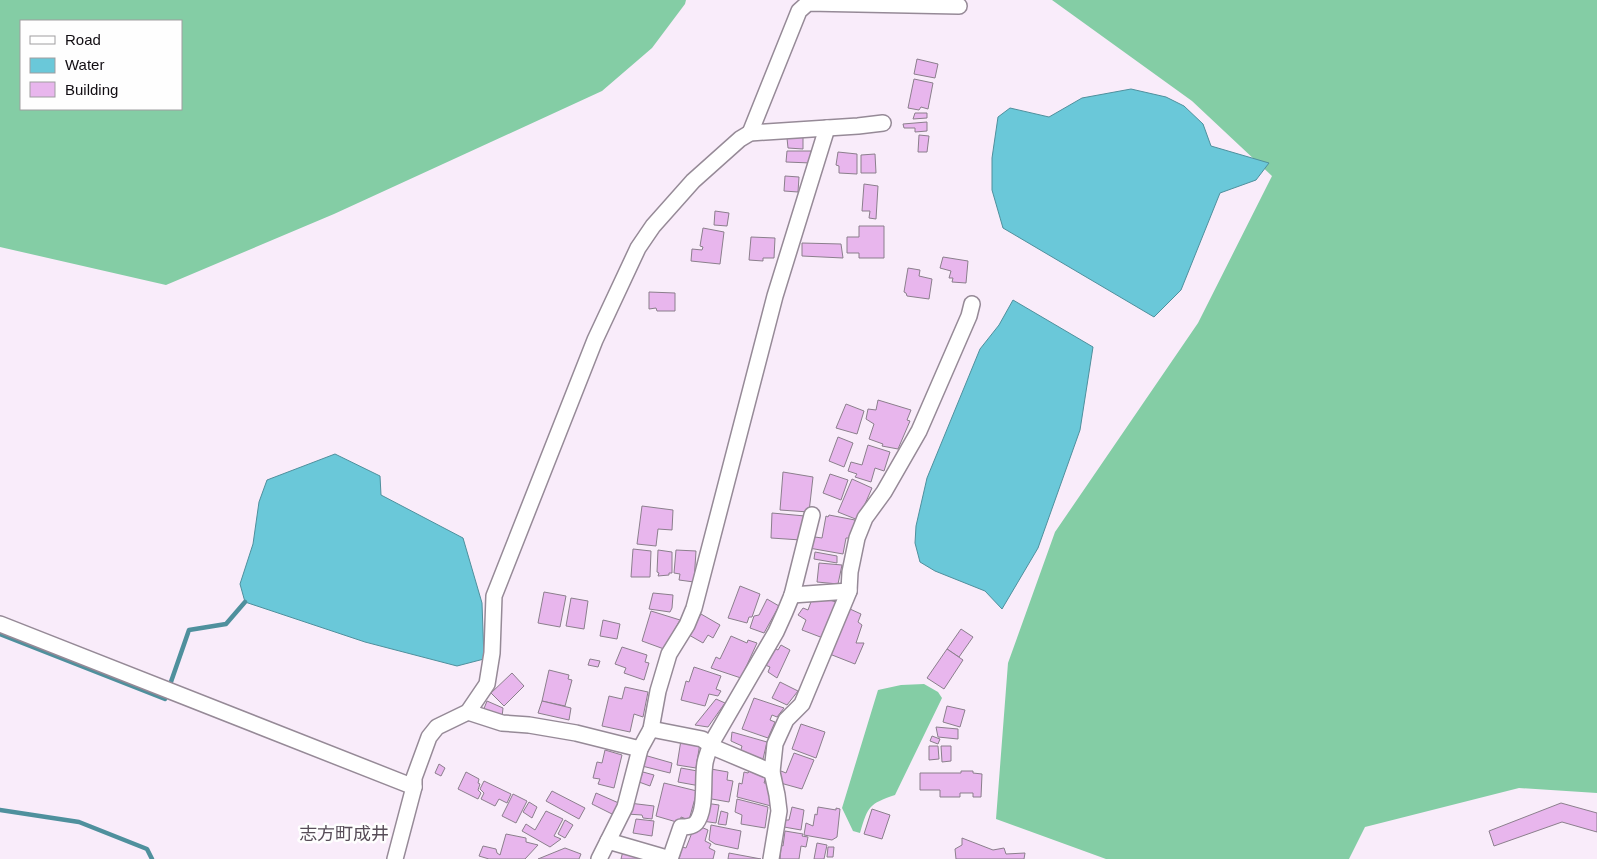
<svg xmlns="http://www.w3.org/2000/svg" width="1597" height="859" font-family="Helvetica,'Noto Sans JP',sans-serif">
<rect width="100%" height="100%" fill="#f9ecfa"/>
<!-- forest -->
<g fill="#84cda5" fill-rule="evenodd">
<path d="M 0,0 L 686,0 L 685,4 L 652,48 L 602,91 L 334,214 L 166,285 L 0,247 ZM 181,21 L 181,109 L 21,109 L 21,21 Z"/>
<path d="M 1052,0 L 1597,0 L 1597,793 L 1519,788 L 1365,827 L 1349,859 L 1106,859 L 996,819 L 1008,663 L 1055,532 L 1198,323 L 1272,176 L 1192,101 Z"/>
<path d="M 924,684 L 938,692 L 942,698 L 895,795 C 869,804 868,806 860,833 L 853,831 L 842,808 L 878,690 L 901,685 Z"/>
</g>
<!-- water -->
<g fill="#6ac8d9" stroke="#4f909d">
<path d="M 1131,89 L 1166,97 L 1184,106 L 1203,124 L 1211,146 L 1269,163 L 1256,180 L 1220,193 L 1181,290 L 1154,317 L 1003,228 L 992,190 L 992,158 L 998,117 L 1010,108 L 1049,117 L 1082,98 Z"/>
<path d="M 1013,300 L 1093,347 L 1080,430 L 1038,548 L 1002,609 L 985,591 L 935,571 L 920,562 L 915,543 L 916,526 L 927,478 L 980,349 L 999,325 Z"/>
<path d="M 335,454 L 380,476 L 381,495 L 463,538 L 482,603 L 484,659 L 457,666 L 365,642 L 245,602 L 240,584 L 253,544 L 259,502 L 267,480 Z"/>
</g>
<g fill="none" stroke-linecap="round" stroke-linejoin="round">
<!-- stream -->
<g stroke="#4f909d" stroke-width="4.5">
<path d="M 0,634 L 165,699 L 189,630 L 226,624 L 245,602"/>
<path d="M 0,810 L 79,822 L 147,849 L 152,859"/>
</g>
</g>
<!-- building -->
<g fill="#e8b6ed" stroke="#8b7f8c">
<path d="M 917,59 L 938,64 L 935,78 L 914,74 Z"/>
<path d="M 914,79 L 933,83 L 928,109 L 921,107 L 919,110 L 908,108 Z"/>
<path d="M 915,113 L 927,113 L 927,118 L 913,119 Z"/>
<path d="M 927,122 L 927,131 L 915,132 L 915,128 L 904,128 L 903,124 Z"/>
<path d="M 919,135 L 929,136 L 927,152 L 918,152 Z"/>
<path d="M 803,137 L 803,149 L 788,148 L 787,138 Z"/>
<path d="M 787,151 L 811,151 L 811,163 L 786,162 Z"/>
<path d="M 838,152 L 857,154 L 857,174 L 839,173 L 839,166 L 836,165 Z"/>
<path d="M 875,154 L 876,173 L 861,173 L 861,155 Z"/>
<path d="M 785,176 L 799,177 L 798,192 L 784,191 Z"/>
<path d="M 864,184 L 878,186 L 876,219 L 869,218 L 870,211 L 862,211 Z"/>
<path d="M 715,211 L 729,213 L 727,226 L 714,225 Z"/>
<path d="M 859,226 L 884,226 L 884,258 L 859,258 L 859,253 L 847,253 L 847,237 L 859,237 Z"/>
<path d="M 703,228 L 724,232 L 720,264 L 691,261 L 692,249 L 702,250 L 703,247 L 700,246 Z"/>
<path d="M 751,237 L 775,238 L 774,258 L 763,258 L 763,261 L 749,260 Z"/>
<path d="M 802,243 L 841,244 L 843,258 L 802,256 Z"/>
<path d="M 943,257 L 968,261 L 966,283 L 952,282 L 953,278 L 949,278 L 951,271 L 940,268 Z"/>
<path d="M 908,268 L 920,270 L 919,276 L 932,279 L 929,299 L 907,296 L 906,293 L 904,292 Z"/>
<path d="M 649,292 L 675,293 L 675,311 L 657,311 L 656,308 L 649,309 Z"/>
<path d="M 878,400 L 911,410 L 907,420 L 910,421 L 898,449 L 882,446 L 883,444 L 869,439 L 874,424 L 866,419 L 868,409 L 876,410 Z"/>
<path d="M 846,404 L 864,411 L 857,434 L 836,428 Z"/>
<path d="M 838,437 L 853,443 L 844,467 L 829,461 Z"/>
<path d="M 868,445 L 890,452 L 884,471 L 875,468 L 871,482 L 855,477 L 857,474 L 848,471 L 851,462 L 862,465 Z"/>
<path d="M 783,472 L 813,477 L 809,512 L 780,510 Z"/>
<path d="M 830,474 L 848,480 L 841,500 L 823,493 Z"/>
<path d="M 852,479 L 872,488 L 858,520 L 838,512 Z"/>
<path d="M 642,506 L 673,510 L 672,530 L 658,529 L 656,546 L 637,544 Z"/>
<path d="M 772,513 L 805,516 L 801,540 L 771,538 Z"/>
<path d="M 829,515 L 855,520 L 852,538 L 846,538 L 843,554 L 809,548 L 811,538 L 814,539 L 815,537 L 822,538 L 826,516 L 828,517 Z"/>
<path d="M 633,549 L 651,551 L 650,577 L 631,577 Z"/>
<path d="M 658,550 L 672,552 L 672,573 L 669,573 L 669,575 L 658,576 L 659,573 L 657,572 Z"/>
<path d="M 676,550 L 696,551 L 694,582 L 679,580 L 680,574 L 674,573 Z"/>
<path d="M 815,552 L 837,556 L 837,563 L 814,559 Z"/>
<path d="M 819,563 L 842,565 L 838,584 L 817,582 Z"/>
<path d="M 740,586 L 760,594 L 752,617 L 749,617 L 747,623 L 728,618 Z"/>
<path d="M 544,592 L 566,596 L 560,627 L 538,623 Z"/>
<path d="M 653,593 L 673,595 L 672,608 L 670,612 L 649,609 Z"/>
<path d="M 571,598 L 588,601 L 584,629 L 566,626 Z"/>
<path d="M 823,598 L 836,602 L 823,638 L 802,630 L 806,620 L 798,615 L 803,608 L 808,610 L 812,599 L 822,601 Z"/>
<path d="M 767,599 L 779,606 L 764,633 L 750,628 L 754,616 L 759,615 Z"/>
<path d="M 850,609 L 861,614 L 858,622 L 862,625 L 856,643 L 864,643 L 855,664 L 827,653 Z"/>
<path d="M 651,611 L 680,620 L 664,649 L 642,641 Z"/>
<path d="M 701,614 L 720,625 L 713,638 L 708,635 L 703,643 L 689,635 Z"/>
<path d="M 603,620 L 620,624 L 617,639 L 600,636 Z"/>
<path d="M 961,629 L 973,637 L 959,657 L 947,649 Z"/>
<path d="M 731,636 L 747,643 L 748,640 L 757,643 L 741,678 L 711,668 L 716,657 L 720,659 Z"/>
<path d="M 781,645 L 790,650 L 777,678 L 768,672 L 770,667 L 763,664 L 772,647 L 778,650 Z"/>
<path d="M 622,647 L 647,655 L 645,662 L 649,663 L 644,680 L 624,673 L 626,668 L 615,664 Z"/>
<path d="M 947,649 L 963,660 L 944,689 L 927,678 Z"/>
<path d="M 590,659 L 600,661 L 598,667 L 588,665 Z"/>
<path d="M 694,667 L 721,676 L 716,689 L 721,691 L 718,696 L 709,694 L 705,706 L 681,700 L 686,681 L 689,682 Z"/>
<path d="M 549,670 L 569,675 L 568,679 L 572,680 L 565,706 L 542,701 Z"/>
<path d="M 512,673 L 524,686 L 504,706 L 491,693 Z"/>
<path d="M 780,682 L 798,691 L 787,705 L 772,698 Z"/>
<path d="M 625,687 L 648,692 L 643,717 L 634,714 L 630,732 L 602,726 L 609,696 L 622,699 Z"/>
<path d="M 754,698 L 784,708 L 777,717 L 772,715 L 770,720 L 775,722 L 768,738 L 742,729 Z"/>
<path d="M 716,699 L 725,703 L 708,727 L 695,725 Z"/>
<path d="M 487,701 L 503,708 L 502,717 L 483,711 Z"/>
<path d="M 542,701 L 571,708 L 569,720 L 538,713 Z"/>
<path d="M 947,706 L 965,710 L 960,727 L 943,722 Z"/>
<path d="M 801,724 L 825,732 L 816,758 L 792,749 Z"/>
<path d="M 936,727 L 958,729 L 958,739 L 938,737 Z"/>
<path d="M 732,732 L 767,742 L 763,759 L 740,753 L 742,746 L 731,741 Z"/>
<path d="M 932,736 L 940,739 L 938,744 L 930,741 Z"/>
<path d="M 681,740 L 700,743 L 696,768 L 677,765 Z"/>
<path d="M 929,746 L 938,746 L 939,759 L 929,760 Z"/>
<path d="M 941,746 L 951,746 L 951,761 L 942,762 Z"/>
<path d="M 605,750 L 622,755 L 614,788 L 598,784 L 600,779 L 593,778 L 597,762 L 602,763 Z"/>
<path d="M 794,753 L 814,760 L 802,789 L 784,784 L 777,780 L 781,771 L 786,773 Z"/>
<path d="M 644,755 L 672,763 L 670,773 L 642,766 Z"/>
<path d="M 439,764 L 445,768 L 441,776 L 435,773 Z"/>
<path d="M 681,768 L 703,772 L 700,786 L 678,782 Z"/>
<path d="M 711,769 L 728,772 L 727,780 L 733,781 L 729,802 L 706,798 Z"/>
<path d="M 750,770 L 766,777 L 764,783 L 768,783 L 771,806 L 737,797 L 739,783 L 742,784 L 744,772 L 748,773 Z"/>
<path d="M 961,771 L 973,771 L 973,773 L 982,774 L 981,797 L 973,797 L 973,793 L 960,793 L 960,797 L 940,797 L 940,790 L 920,790 L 920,773 L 961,773 Z"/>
<path d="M 466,772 L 479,779 L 478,783 L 480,784 L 478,790 L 481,793 L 478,799 L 458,789 Z"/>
<path d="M 643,772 L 654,775 L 650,786 L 639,782 Z"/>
<path d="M 484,781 L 511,794 L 507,803 L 499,799 L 495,806 L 481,799 L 484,793 L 480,789 Z"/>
<path d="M 664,783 L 697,791 L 689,820 L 681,817 L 680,823 L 656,816 Z"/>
<path d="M 552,791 L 585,808 L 579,819 L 546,801 Z"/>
<path d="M 596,793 L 621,804 L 616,816 L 592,804 Z"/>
<path d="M 513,794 L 527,801 L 516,823 L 502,816 Z"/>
<path d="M 737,799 L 768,807 L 765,828 L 741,824 L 742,815 L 735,812 Z"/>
<path d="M 529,802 L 537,807 L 532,818 L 523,812 Z"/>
<path d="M 629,803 L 654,806 L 652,819 L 643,818 L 642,815 L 627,814 Z"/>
<path d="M 705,803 L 719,805 L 716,823 L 702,821 Z"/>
<path d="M 1561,803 L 1597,813 L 1597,832 L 1562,822 L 1494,846 L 1489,831 Z"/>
<path d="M 792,807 L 804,810 L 801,830 L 784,827 L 785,820 L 789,820 Z"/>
<path d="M 818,807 L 836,810 L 836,808 L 840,809 L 837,837 L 832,840 L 804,835 L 806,823 L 813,826 L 815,814 L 817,815 Z"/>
<path d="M 872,809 L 890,815 L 882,839 L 864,834 Z"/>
<path d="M 546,811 L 563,819 L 554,836 L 561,839 L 550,847 L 522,831 L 526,824 L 535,830 Z"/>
<path d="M 721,811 L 728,813 L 726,825 L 718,824 Z"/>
<path d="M 636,819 L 654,821 L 652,836 L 633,833 Z"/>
<path d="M 565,820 L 573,825 L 565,838 L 558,834 Z"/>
<path d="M 711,825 L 741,831 L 738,849 L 715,844 L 709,840 Z"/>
<path d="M 701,827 L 708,830 L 705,841 L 711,844 L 709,848 L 715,851 L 713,859 L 679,859 L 682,847 L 686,848 L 693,830 Z"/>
<path d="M 785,831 L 803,834 L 802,836 L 808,837 L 806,847 L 801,846 L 799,859 L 780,859 L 781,845 L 783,846 Z"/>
<path d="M 506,834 L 526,838 L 526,842 L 538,845 L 525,859 L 489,859 L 479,856 L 483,846 L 496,849 L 497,853 L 500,855 Z"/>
<path d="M 962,838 L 993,850 L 1004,848 L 1006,854 L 1025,853 L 1024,859 L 956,859 L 955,849 L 962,845 Z"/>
<path d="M 817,843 L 827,845 L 824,859 L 814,859 Z"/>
<path d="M 828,847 L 834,847 L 833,857 L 827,857 Z"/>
<path d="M 565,848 L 581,854 L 579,859 L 538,859 Z"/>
<path d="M 623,851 L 651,859 L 621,859 Z"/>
<path d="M 729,853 L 761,859 L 728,859 Z"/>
</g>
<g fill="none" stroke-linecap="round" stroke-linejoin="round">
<!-- minor casing -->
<g stroke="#968a97" stroke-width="18">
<g id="minor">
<path d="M 750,133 L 799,11 L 808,3 L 959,6"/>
<path d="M 792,595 L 849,591"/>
<path d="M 0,624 L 414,787"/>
<path d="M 468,712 L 502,723 L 529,725 L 576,733 L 640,749"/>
<path d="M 651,729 L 702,739 L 715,748 L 772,772"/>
<path d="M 608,841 L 670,859"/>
<path d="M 395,859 L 414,787 L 414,778 L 429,737 L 437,727 L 468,712 L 487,684 L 492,653 L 494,596 L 595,340 L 638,248 L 653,226 L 693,181 L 740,139 L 750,133 L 858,126 L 883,123"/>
<path d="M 599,859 L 625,807 L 640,749 L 651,729 L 658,691 L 669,654 L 687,625 L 694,608 L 775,296 L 827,128"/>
<path d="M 670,859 L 681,827 C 686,827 692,827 696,823 C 707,809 702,780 705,763 C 706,757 709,750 711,744 L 776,632 L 785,612 L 792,595 L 812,515"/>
<path d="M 771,859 L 779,811 L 777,795 L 772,772 L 775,744 L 786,720 L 802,704 L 849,591 L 850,572 L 857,538 L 865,518 L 884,492 L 919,431 L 969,316 L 972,304"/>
</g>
</g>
<!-- minor -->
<use href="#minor" stroke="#fff" stroke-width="15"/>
</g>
<g text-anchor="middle" stroke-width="5" stroke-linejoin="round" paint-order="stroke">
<!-- quarter labels -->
<g font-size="18" fill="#574d58" stroke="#fefefe">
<text x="344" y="840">志方町成井</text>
</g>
</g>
<!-- legend -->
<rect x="20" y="20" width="162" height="90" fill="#fefefe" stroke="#9f9ea0"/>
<rect x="30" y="36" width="25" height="8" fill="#ffffff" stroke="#9f9ea0"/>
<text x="65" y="45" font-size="15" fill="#110d12">Road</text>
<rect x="30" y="58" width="25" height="15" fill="#6ac8d9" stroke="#9f9ea0"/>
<text x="65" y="70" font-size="15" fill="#110d12">Water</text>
<rect x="30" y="82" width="25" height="15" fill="#e8b6ed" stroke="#9f9ea0"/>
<text x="65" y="95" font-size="15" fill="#110d12">Building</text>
</svg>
